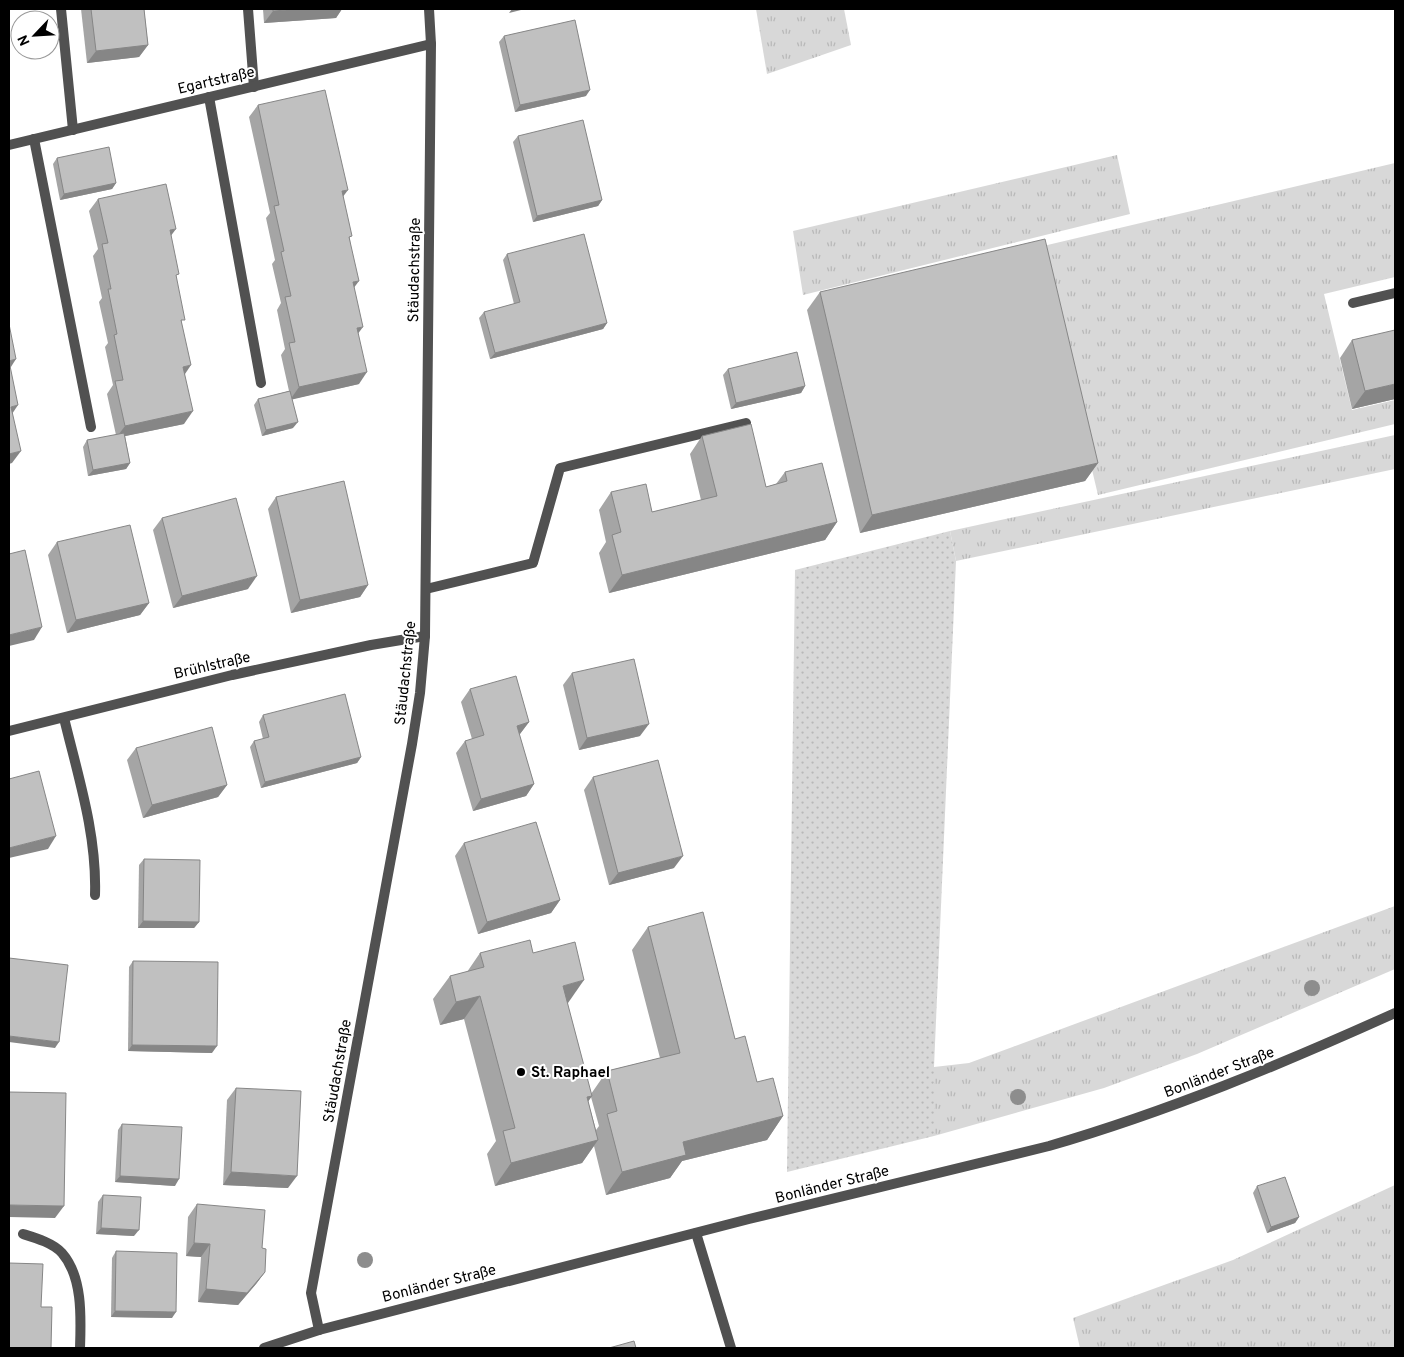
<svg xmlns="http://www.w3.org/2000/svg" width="1404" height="1357" font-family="Overpass,sans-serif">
<defs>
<pattern id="grass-tufts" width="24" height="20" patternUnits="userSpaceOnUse" patternTransform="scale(1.25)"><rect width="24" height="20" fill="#d8d8d8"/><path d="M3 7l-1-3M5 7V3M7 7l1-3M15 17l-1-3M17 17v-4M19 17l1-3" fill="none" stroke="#b8b8b8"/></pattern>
<pattern id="garden-dots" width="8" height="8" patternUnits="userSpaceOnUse" patternTransform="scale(1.25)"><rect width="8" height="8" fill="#d8d8d8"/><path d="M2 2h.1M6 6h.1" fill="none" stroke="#b8b8b8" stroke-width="1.8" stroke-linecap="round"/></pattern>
</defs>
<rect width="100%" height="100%" fill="#fff"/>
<!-- grass -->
<g fill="url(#grass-tufts)">
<path d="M 756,9 L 844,9 L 851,45 L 767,74 Z"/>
<path d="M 1117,155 L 1130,214 L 803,295 L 793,231 Z"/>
<path d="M 1395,163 L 1395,277 L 1324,294 L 1352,410 L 1395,400 L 1395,424 L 1098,495 L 1039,247 Z"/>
<path d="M 1395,435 L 1395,469 L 956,561 L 950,531 Z"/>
<path d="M 1395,906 L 1395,969 L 1197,1054 L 1104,1088 L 934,1136 L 934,1067 L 969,1063 Z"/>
<path d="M 1395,1185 L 1395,1348 L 1080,1348 L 1073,1318 L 1233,1260 Z"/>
</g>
<!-- garden -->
<path fill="url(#garden-dots)" d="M 950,531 L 956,561 L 934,1067 L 934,1136 L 787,1172 L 795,570 Z"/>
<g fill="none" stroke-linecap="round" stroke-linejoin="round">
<!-- service -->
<g stroke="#515151" stroke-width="10">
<path d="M 61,9 L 73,130"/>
<path d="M 248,9 L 254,87"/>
<path d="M 209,97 L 261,383"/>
<path d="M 34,139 L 91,427"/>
<path d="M 1353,303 L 1395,293"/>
<path d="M 426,589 L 533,563 L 560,468 L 746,423"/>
<path d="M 64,718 C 78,776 97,834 95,895"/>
<path d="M 23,1234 C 36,1238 53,1243 62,1253 C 83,1277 81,1318 80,1348"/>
</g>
<!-- minor -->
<g stroke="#515151" stroke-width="10">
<path d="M 9,145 L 431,44"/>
<path d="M 9,731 L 232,675 L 371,645 L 425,636"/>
<path d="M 696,1233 L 731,1348"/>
<path d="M 319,1330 L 311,1293 L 412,744 L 420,693 L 425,636 L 431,44 L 429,9"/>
</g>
<!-- tertiary -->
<path stroke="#515151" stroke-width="10" d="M 264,1348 L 319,1330 L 749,1219 L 1049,1146 C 1169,1111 1282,1064 1395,1013"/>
</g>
<!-- trees -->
<g fill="#8d8d8d">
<circle cx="1312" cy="988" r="8"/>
<circle cx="1018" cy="1097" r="8"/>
<circle cx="365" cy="1260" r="8"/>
</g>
<!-- wall -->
<g fill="#a5a5a5" fill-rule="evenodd">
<path d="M 81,9 L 144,9 L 148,45 L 139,57 L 87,63 Z"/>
<path d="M 263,9 L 342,9 L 336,18 L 264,23 Z"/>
<path d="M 504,36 L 586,96 L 515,112 L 499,42 Z"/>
<path d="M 258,105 L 343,196 L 350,239 L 358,333 L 359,384 L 292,399 L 293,428 L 262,436 L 254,405 L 258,399 L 289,391 L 281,355 L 285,349 L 277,310 L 281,303 L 272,264 L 275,260 L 266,218 L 270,213 L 249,117 Z"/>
<path d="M 518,136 L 602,200 L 598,206 L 533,222 L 513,142 Z"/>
<path d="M 57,158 L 116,183 L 112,189 L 60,200 L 53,164 Z"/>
<path d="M 98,199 L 171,235 L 182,324 L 185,374 L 184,424 L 125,436 L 130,463 L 126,469 L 88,476 L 83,447 L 87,440 L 116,435 L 107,394 L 113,385 L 105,347 L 108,343 L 99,302 L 102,298 L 93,256 L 98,249 L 89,211 Z"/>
<path d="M 507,254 L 607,323 L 603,329 L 490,359 L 479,318 L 484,312 L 514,304 L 503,260 Z"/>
<path d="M 820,292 L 1098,463 L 1085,481 L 860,533 L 807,310 Z"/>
<path d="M 1352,340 L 1395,399 L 1352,409 L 1340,358 Z"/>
<path d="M 728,369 L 805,386 L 801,393 L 731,409 L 723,375 Z"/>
<path d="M 702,436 L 766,487 L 776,484 L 785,472 L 837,522 L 825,540 L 609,593 L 599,553 L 606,542 L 599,510 L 611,492 L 652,512 L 701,500 L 690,454 Z"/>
<path d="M 276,497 L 368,585 L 360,597 L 291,613 L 268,509 Z"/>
<path d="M 162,518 L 248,589 L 173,608 L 153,530 Z"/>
<path d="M 57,542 L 149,603 L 140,615 L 67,633 L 48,555 Z"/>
<path d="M 572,673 L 640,736 L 579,750 L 563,685 Z"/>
<path d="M 470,689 L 529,722 L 519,735 L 534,784 L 526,796 L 473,811 L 456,753 L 465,741 L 472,739 L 461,702 Z"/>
<path d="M 263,715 L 361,757 L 357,763 L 261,788 L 250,747 L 254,741 L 263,739 L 259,722 Z"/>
<path d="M 136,748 L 227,785 L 218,797 L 143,818 L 127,760 Z"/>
<path d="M 593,777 L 674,868 L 609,885 L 584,790 Z"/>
<path d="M 464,843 L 560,900 L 551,913 L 478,934 L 455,856 Z"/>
<path d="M 144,859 L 199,922 L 194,928 L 138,928 L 139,865 Z"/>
<path d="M 648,927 L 735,1039 L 757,1082 L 783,1116 L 767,1140 L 682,1161 L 670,1178 L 606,1195 L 594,1146 L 582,1163 L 495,1186 L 487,1154 L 496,1141 L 464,1019 L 440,1025 L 433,999 L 450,976 L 467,972 L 480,953 L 533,953 L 568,1003 L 567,1003 L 591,1094 L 607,1071 L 660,1058 L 632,950 ZM 591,1097 L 599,1126 L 596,1130 L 588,1101 Z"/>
<path d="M 133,961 L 212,1053 L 128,1051 L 129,967 Z"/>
<path d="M 236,1088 L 288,1188 L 223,1185 L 227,1100 Z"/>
<path d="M 122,1124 L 175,1186 L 115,1182 L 118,1130 Z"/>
<path d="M 1257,1186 L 1299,1217 L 1295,1223 L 1267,1233 L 1253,1193 Z"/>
<path d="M 103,1195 L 134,1236 L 96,1234 L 98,1202 Z"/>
<path d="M 197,1204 L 262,1248 L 265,1272 L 256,1284 L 238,1305 L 198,1302 L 201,1257 L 186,1256 L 188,1217 Z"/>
<path d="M 116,1251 L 172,1318 L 111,1317 L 112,1258 Z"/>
</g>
<!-- shaded-wall -->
<g fill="#868686">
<path d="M 301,9 L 342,9 L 336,18 L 264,23 L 273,11 Z"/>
<path d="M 512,9 L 525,9 L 509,13 Z"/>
<path d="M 148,45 L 139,57 L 87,63 L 96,51 Z"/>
<path d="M 590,90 L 586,96 L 515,112 L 520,105 Z"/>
<path d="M 116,183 L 112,189 L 60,200 L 64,194 Z"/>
<path d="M 348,190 L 339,202 L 342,191 Z"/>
<path d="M 602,200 L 598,206 L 533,222 L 537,216 Z"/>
<path d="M 176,229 L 167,241 L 170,230 Z"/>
<path d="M 359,281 L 350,293 L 353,282 Z"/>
<path d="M 607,323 L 603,329 L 490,359 L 495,353 Z"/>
<path d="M 363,327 L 354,339 L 357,328 Z"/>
<path d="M 16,359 L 9,370 L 9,361 Z"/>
<path d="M 191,365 L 183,377 L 183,367 Z"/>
<path d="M 367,372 L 359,384 L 290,400 L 299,387 Z"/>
<path d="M 1395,384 L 1395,399 L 1352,409 L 1365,391 Z"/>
<path d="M 805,386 L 801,393 L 731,409 L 736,403 Z"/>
<path d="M 18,405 L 10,417 L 11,407 Z"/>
<path d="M 193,411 L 184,424 L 116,438 L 125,426 Z"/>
<path d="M 298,422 L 293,428 L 262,436 L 266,430 Z"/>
<path d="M 21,451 L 12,463 L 9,464 L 9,454 Z"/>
<path d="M 130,463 L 126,469 L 88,476 L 93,470 Z"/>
<path d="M 1098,463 L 1085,481 L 860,533 L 872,515 Z"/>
<path d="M 837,522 L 825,540 L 609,593 L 622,575 Z"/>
<path d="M 257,576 L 248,589 L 173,608 L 182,596 Z"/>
<path d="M 368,585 L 360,597 L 291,613 L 300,600 Z"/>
<path d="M 149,603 L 140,615 L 67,633 L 76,620 Z"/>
<path d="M 42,627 L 34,640 L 9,646 L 9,635 Z"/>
<path d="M 529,722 L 520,734 L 508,738 L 517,726 Z"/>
<path d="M 649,724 L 640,736 L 579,750 L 587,738 Z"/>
<path d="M 361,757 L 357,763 L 261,788 L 265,782 Z"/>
<path d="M 534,784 L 526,796 L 473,811 L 481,799 Z"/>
<path d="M 227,785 L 218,797 L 143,818 L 152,805 Z"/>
<path d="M 56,836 L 48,849 L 9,858 L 9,848 Z"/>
<path d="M 683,856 L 674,868 L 609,885 L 618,873 Z"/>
<path d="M 560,900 L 551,913 L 478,934 L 487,922 Z"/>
<path d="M 143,921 L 199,922 L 194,928 L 138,928 Z"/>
<path d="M 584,980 L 568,1003 L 546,1009 L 563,986 Z"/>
<path d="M 480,996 L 464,1019 L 440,1025 L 456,1002 Z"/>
<path d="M 9,1036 L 59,1042 L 55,1048 L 9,1042 Z"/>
<path d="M 132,1045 L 217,1046 L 212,1053 L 128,1051 Z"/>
<path d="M 592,1096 L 576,1119 L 587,1097 Z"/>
<path d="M 783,1116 L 767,1140 L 682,1161 L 670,1178 L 606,1195 L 622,1172 L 683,1142 Z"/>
<path d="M 598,1140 L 582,1163 L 495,1186 L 511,1163 Z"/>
<path d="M 231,1172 L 297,1176 L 288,1188 L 223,1185 Z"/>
<path d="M 120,1176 L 179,1179 L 175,1186 L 115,1182 Z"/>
<path d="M 9,1205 L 64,1206 L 55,1218 L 9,1217 Z"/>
<path d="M 1299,1217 L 1295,1223 L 1267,1233 L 1271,1227 Z"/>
<path d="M 101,1228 L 139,1230 L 134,1236 L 96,1234 Z"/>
<path d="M 194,1243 L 210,1244 L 201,1257 L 186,1256 Z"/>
<path d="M 265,1272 L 256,1284 L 238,1305 L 198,1302 L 206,1289 Z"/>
<path d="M 115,1311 L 176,1312 L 172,1318 L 111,1317 Z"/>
</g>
<!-- building -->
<g fill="#c0c0c0" stroke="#868686">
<path d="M 91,9 L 144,9 L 148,45 L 96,51 Z"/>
<path d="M 273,9 L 301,9 L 273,11 Z"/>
<path d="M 575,20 L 590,90 L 520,105 L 504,36 Z"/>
<path d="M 325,90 L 348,190 L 342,191 L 352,236 L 349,237 L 359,281 L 353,282 L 363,327 L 357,328 L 367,372 L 299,387 L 289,343 L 295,342 L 285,297 L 291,296 L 281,252 L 284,251 L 274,206 L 279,205 L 258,105 Z"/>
<path d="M 583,120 L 602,200 L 537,216 L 518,136 Z"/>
<path d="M 109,147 L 116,183 L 64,194 L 57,158 Z"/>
<path d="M 166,184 L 176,229 L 170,230 L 179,274 L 176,275 L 185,320 L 181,320 L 191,365 L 183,367 L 193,411 L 125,426 L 115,381 L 123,380 L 114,335 L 117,334 L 108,289 L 111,289 L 102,244 L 108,243 L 98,199 Z"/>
<path d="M 584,234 L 607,323 L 495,353 L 484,312 L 520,302 L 507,254 Z"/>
<path d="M 1045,239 L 1098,463 L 872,515 L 820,292 Z"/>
<path d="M 9,324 L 16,359 L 9,361 L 18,405 L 11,407 L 21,451 L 9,454 Z"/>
<path d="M 1395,330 L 1395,384 L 1365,391 L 1352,340 Z"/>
<path d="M 797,352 L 805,386 L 736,403 L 728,369 Z"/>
<path d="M 290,391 L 298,422 L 266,430 L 258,399 Z"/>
<path d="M 751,424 L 766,487 L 787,481 L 785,472 L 822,463 L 837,522 L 622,575 L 612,535 L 621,532 L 611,492 L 646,484 L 652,512 L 717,496 L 702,436 Z"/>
<path d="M 124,433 L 130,463 L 93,470 L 87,440 Z"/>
<path d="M 344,481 L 368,585 L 300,600 L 276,497 Z"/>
<path d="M 236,498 L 257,576 L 182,596 L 162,518 Z"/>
<path d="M 130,525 L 149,603 L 76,620 L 57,542 Z"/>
<path d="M 25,550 L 42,627 L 9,635 L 9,554 Z"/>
<path d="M 634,659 L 649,724 L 587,738 L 572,673 Z"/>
<path d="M 516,676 L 529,722 L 517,726 L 534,784 L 481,799 L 465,741 L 484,735 L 470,689 Z"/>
<path d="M 345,694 L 361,757 L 265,782 L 254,741 L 269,737 L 263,715 Z"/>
<path d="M 212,727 L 227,785 L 152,805 L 136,748 Z"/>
<path d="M 658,760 L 683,856 L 618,873 L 593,777 Z"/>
<path d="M 39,771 L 56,836 L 9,848 L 9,779 Z"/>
<path d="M 536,822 L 560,900 L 487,922 L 464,843 Z"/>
<path d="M 144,859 L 200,860 L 199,922 L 143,921 Z"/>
<path d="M 703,912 L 735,1039 L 745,1036 L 757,1082 L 773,1078 L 783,1116 L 683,1142 L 686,1155 L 622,1172 L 607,1114 L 617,1111 L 607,1071 L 680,1053 L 648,927 Z"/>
<path d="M 530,940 L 533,953 L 575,942 L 584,980 L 563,986 L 592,1096 L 587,1097 L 598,1140 L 511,1163 L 503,1131 L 515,1128 L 480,996 L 456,1002 L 450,976 L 484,967 L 480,953 Z"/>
<path d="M 9,958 L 68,965 L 59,1042 L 9,1036 Z"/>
<path d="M 133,961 L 218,962 L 217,1046 L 132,1045 Z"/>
<path d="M 236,1088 L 301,1091 L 297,1176 L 231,1172 Z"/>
<path d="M 9,1092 L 66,1093 L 64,1206 L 9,1205 Z"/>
<path d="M 122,1124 L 182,1127 L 179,1179 L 120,1176 Z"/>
<path d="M 1285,1177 L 1299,1217 L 1271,1227 L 1257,1186 Z"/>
<path d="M 103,1195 L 141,1197 L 139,1230 L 101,1228 Z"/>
<path d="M 197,1204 L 265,1210 L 262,1248 L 266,1249 L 265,1272 L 247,1293 L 206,1289 L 210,1244 L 194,1243 Z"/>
<path d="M 116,1251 L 177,1253 L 176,1312 L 115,1311 Z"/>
<path d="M 9,1263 L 43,1264 L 41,1307 L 52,1307 L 51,1348 L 9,1348 Z"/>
<path d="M 634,1341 L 636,1348 L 609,1348 Z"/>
</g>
<!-- markers -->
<circle fill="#000" stroke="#fff" stroke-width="2" cx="521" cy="1072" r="5"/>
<g text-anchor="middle" stroke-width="4" stroke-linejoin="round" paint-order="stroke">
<!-- street labels -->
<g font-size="15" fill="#000" stroke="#fff">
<text transform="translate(216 80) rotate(-13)" y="5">Egartstraße</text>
<text transform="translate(414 270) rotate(-89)" y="5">Stäudachstraße</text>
<text transform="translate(212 665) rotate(-13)" y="5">Brühlstraße</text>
<text transform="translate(405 673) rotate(-84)" y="5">Stäudachstraße</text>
<text transform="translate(337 1071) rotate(-80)" y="5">Stäudachstraße</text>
<text transform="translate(1219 1072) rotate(-21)" y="5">Bonländer Straße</text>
<text transform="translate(832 1184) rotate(-14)" y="5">Bonländer Straße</text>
<text transform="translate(439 1283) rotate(-14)" y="5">Bonländer Straße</text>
</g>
<!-- poi labels -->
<g font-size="15" font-weight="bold" fill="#000" stroke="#fff" text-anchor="start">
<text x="531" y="1077">St. Raphael</text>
</g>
</g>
<!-- border -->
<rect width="1404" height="1357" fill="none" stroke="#000000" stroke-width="20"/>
<!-- north arrow -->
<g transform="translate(35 35) rotate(245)"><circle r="24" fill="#ffffff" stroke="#999999"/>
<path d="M0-4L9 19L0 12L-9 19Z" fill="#000000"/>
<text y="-8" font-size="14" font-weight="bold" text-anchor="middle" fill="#000000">N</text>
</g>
</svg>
